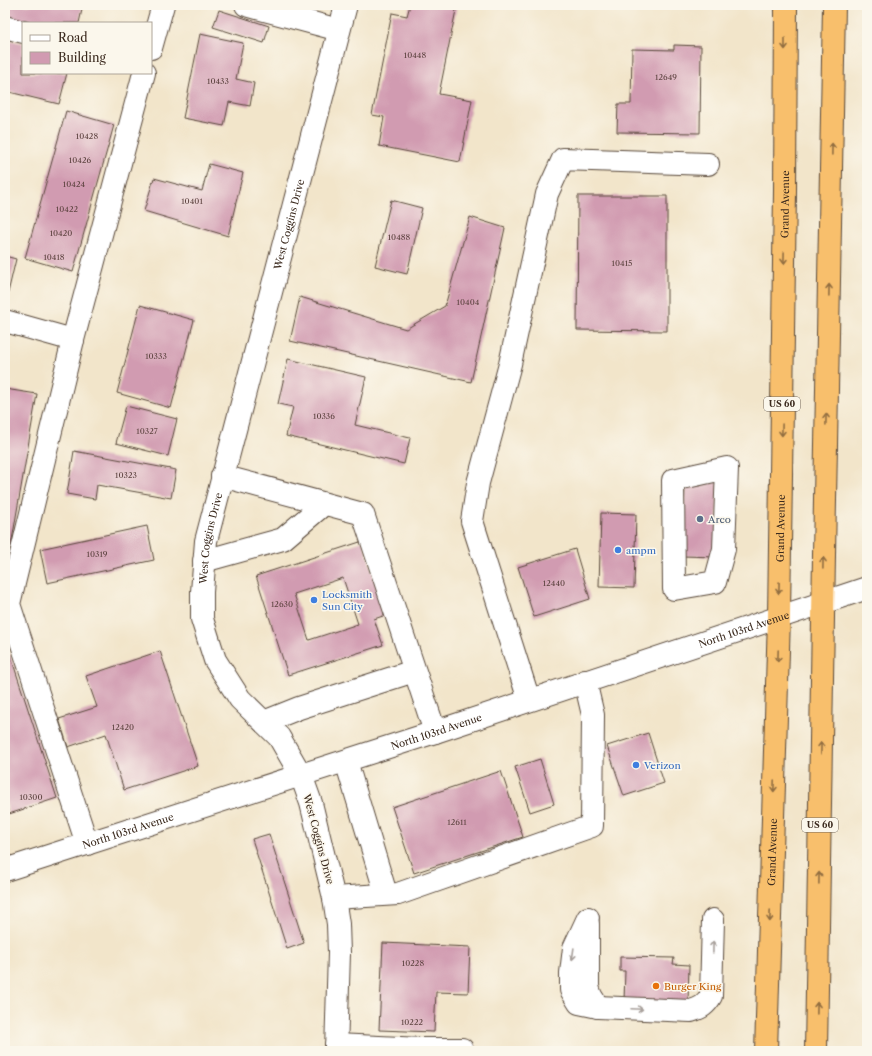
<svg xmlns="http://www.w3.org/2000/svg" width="872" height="1056" font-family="'Libre Caslon Text',serif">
<rect width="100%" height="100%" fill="#fbf7ec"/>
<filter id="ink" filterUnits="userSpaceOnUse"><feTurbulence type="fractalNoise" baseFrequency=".025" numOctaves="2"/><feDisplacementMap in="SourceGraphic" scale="8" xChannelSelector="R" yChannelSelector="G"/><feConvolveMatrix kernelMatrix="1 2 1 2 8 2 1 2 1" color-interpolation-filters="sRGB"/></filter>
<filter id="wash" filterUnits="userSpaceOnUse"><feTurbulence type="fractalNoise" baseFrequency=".012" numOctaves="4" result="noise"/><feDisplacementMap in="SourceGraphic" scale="16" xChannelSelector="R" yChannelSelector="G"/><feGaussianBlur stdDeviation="0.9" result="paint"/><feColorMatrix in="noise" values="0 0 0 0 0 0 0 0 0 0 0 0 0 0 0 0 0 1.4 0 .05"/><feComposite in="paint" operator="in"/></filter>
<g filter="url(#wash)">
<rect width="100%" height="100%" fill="#f2e5ca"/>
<g id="blocks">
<!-- building -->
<g fill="#d19bb1" fill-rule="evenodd">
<path d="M 5,5 L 83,5 L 79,23 L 23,23 L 5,20 Z"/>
<path d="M 410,5 L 457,5 L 439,94 L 472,100 L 460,162 L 379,146 L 384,117 L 372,115 L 392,13 L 407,16 Z"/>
<path d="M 219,10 L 269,26 L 264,43 L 213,27 Z"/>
<path d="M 200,34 L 243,43 L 236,79 L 254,83 L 250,106 L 229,102 L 224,126 L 183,118 Z"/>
<path d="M 5,39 L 23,43 L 23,73 L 67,73 L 59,104 L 5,91 Z"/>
<path d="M 674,45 L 701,46 L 700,133 L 617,132 L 618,104 L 631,104 L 632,49 L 674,50 Z"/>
<path d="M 66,111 L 114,125 L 73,272 L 25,258 Z"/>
<path d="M 209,164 L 243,173 L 228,236 L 144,211 L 154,178 L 202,191 Z"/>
<path d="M 578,196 L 667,196 L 667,331 L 577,330 Z"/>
<path d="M 391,200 L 422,208 L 407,274 L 375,266 Z"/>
<path d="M 470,217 L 505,228 L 471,382 L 290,341 L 300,297 L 406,329 L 445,306 Z"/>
<path d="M 5,256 L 16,259 L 6,301 L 5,301 Z"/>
<path d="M 140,305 L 194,320 L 171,408 L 117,393 Z"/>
<path d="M 288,359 L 366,377 L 355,425 L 410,438 L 404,464 L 286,436 L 293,407 L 278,404 Z"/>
<path d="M 5,389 L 37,394 L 11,546 L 5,545 Z"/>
<path d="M 126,406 L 177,419 L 168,456 L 116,443 Z"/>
<path d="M 74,451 L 176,470 L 171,498 L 97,485 L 95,499 L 67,494 Z"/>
<path d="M 685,481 L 718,482 L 716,557 L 683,556 Z"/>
<path d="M 601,513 L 636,514 L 634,588 L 599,587 Z"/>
<path d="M 147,526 L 154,560 L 47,583 L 40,549 Z"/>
<path d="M 363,541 L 386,615 L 374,619 L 383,645 L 288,675 L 256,576 ZM 343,578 L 358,624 L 309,640 L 294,594 Z"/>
<path d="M 575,549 L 590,599 L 534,617 L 518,567 Z"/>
<path d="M 160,651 L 198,766 L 124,790 L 106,734 L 68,747 L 59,719 L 97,707 L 86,676 Z"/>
<path d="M 10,654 L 57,798 L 9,814 L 5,801 L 5,656 Z"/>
<path d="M 648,733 L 664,783 L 624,796 L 607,746 Z"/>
<path d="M 540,759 L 554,804 L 530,812 L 515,767 Z"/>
<path d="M 501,771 L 523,837 L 414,873 L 392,807 Z"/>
<path d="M 269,834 L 304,943 L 287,949 L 252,839 Z"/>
<path d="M 383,943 L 470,947 L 468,993 L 436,992 L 434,1032 L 379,1030 Z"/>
<path d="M 620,957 L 674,958 L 673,964 L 689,965 L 688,1003 L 624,1001 L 625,971 L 620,971 Z"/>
</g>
</g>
</g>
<g filter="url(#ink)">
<use href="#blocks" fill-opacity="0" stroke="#564638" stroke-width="1"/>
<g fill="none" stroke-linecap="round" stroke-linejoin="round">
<!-- minor casing -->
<g stroke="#564638" stroke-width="24">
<g id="minor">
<path d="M 246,5 L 339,30"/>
<path d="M 5,27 L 23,32"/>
<path d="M 151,48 L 163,5"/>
<path d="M 5,321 L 73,340"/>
<path d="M 727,468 L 724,549 L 715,582 L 674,589 L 673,480 Z"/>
<path d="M 222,476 L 363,514 L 435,732"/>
<path d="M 204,561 L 283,539 L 324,504"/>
<path d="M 529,700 L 472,521 L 478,483 L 510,364 L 547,194 L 563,159 L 708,164"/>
<path d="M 264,722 L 299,708 L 414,671"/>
<path d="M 346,761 L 386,894"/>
<path d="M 87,844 L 9,604 L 73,340 L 144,73"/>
<path id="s1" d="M 5,870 L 435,732 L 867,588"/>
<path d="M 334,898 L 398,894 L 592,826 L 593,715 L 585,681"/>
<path d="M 588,918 L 574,948 L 571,973 L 571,990 L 579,1003 L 598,1007 L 691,1011 C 701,1008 706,1005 711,996 L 713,920"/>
<path d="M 588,924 L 588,987 L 591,996 L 598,1007"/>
<path d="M 336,1045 L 422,1049 L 462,1049"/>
<path id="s2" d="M 336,1051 L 339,953 L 338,924 L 334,898 L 311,803 L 301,775 L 279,737 L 240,699 L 215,660 L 202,619 L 202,592 L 206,541 L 346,5"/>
</g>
</g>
<!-- highway casing -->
<g stroke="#564638" stroke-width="24">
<g id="highway">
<path id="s3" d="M 766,1051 L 779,617 L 785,191 L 786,5"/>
<path d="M 816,1051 L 824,555 L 834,5"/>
</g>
</g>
<!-- minor -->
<use href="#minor" stroke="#fff" stroke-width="22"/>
<!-- highway -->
<use href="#highway" stroke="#f8bf6c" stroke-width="22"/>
</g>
<!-- one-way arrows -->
<defs><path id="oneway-shaft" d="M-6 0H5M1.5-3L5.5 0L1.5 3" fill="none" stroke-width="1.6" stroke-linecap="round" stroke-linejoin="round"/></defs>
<g stroke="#906d41">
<use href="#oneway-shaft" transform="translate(785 44) rotate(90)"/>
<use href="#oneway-shaft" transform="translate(832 149) rotate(-89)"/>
<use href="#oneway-shaft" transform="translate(784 258) rotate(91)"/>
<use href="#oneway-shaft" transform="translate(829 290) rotate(-89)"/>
<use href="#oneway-shaft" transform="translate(826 419) rotate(-89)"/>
<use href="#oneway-shaft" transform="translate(782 430) rotate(91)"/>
<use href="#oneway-shaft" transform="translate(823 563) rotate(-89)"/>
<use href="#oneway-shaft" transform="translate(779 588) rotate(91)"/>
<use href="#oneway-shaft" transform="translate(778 656) rotate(92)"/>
<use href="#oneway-shaft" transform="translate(821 748) rotate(-89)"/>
<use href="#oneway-shaft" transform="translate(774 786) rotate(92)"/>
<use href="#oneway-shaft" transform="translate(819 878) rotate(-89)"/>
<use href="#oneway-shaft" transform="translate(770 916) rotate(92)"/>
<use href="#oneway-shaft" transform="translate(817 1008) rotate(-89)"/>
</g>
<g stroke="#a79f9a">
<use href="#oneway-shaft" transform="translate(713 947) rotate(-89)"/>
<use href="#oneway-shaft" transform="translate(573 954) rotate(98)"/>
<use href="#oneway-shaft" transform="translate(637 1009) rotate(3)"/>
</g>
</g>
<!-- markers -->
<circle fill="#5c6f8a" stroke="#fbf7ec" stroke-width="1.5" cx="700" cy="519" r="4"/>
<g fill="#3f7fe0" stroke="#fbf7ec" stroke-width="1.5">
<circle cx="618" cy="550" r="4"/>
<circle cx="314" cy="600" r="4"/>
<circle cx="636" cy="765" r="4"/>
</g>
<circle fill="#e8710a" stroke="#fbf7ec" stroke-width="1.5" cx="656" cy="986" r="4"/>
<g text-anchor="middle" stroke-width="3" stroke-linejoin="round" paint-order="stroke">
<!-- number labels -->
<g font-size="8" fill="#604643">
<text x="415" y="58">10448</text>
<text x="666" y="80">12649</text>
<text x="218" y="84">10433</text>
<text x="87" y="139">10428</text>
<text x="80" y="163">10426</text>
<text x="74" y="187">10424</text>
<text x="192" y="204">10401</text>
<text x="67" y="212">10422</text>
<text x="61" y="236">10420</text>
<text x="399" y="240">10488</text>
<text x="54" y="260">10418</text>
<text x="622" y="266">10415</text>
<text x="468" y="305">10404</text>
<text x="156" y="359">10333</text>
<text x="324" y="419">10336</text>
<text x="147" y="434">10327</text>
<text x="126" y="478">10323</text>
<text x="97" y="557">10319</text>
<text x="554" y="586">12440</text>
<text x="282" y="607">12630</text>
<text x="123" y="730">12420</text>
<text x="31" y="800">10300</text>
<text x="457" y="825">12611</text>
<text x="413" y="966">10228</text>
<text x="412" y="1025">10222</text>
</g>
<!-- shield labels -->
<g fill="#fbf7ec" stroke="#75685c" stroke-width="1">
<rect x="764" y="397" width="36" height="14" rx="3"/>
<rect x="802" y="818" width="36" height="14" rx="3"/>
</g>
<g font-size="9" font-weight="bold" fill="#3b2a1e">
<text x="782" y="407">US 60</text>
<text x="820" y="828">US 60</text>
</g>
<!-- street labels -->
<g font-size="10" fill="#3b2a1e" stroke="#fbf7ec">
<text dy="4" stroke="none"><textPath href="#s3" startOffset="847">Grand Avenue</textPath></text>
<text dy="4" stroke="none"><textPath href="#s2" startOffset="874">West Coggins Drive</textPath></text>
<text dy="4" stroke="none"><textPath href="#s3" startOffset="523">Grand Avenue</textPath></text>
<text dy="4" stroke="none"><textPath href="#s2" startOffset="550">West Coggins Drive</textPath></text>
<text dy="4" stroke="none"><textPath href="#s1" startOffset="777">North 103rd Avenue</textPath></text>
<text dy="4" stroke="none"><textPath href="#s1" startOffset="453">North 103rd Avenue</textPath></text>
<text dy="4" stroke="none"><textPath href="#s1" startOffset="129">North 103rd Avenue</textPath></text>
<text transform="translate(319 839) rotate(75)" y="4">West Coggins Drive</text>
<text dy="4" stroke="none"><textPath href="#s3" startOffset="199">Grand Avenue</textPath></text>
</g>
<!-- service labels -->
<g font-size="10" fill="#4e5e75" stroke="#fbf7ec" text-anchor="start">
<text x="708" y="523">Arco</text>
</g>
<!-- shop labels -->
<g font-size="10" fill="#366cbe" stroke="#fbf7ec" text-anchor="start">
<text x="626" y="554">ampm</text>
<text x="322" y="598">Locksmith<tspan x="322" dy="12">Sun City</tspan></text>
<text x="644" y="769">Verizon</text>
</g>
<!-- food labels -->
<g font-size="10" fill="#c56008" stroke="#fbf7ec" text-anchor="start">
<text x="664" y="990">Burger King</text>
</g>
</g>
<!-- margin -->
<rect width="872" height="1056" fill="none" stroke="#fbf7ec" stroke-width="20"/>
<!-- legend -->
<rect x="22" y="22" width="130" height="52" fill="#fbf7ec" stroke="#aea59a"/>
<rect x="30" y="35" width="20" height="6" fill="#ffffff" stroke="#aea59a"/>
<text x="58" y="42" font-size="12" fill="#3b2a1e">Road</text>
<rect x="30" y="52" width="20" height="12" fill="#d19bb1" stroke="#aea59a"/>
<text x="58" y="62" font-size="12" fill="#3b2a1e">Building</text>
</svg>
